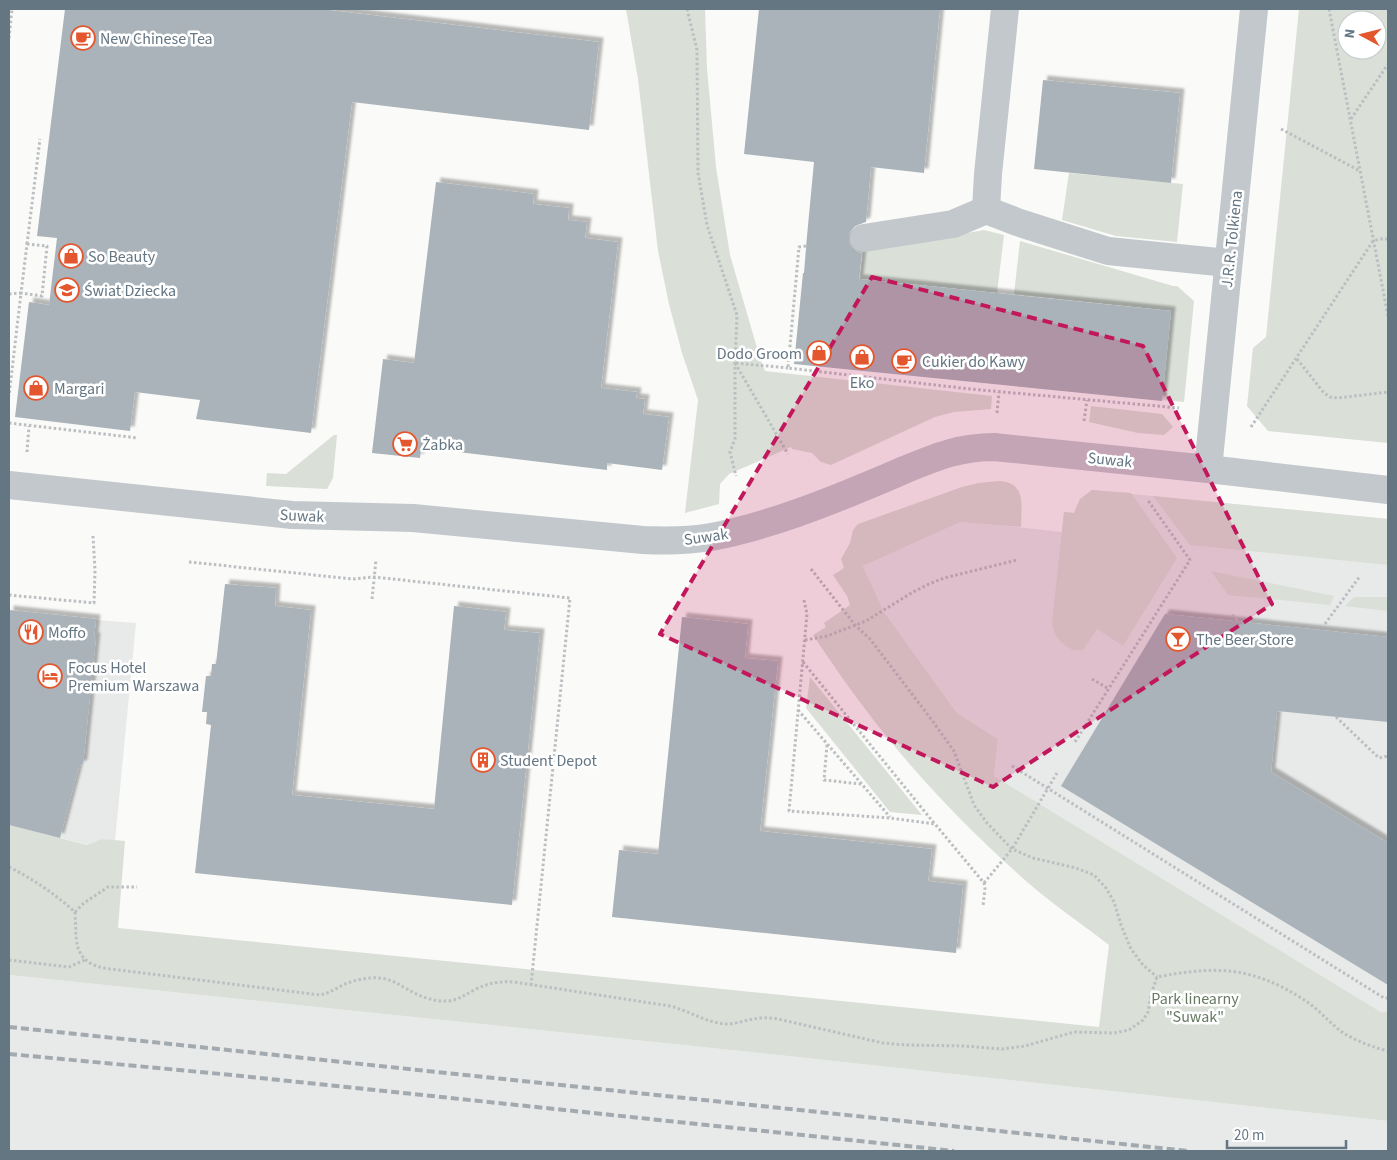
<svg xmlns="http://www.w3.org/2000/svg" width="1397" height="1160" font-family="'Source Sans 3',sans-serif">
<defs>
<filter id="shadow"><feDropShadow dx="4.5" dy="-4.5" stdDeviation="1" flood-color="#0004"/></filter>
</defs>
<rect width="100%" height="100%" fill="#fafaf8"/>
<!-- built -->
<g fill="#e8e9e9">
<path d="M 1092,490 L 1388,519 L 1388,1012 L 1381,1012 L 994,776 L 998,739 L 957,713 L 884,612 L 863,566 L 960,521 L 1062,532 L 1064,512 L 1074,513 L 1080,499 Z"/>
<path d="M 9,610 L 96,619 L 96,620 L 136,623 L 115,841 L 102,839 L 88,845 L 9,825 Z"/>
<path d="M 9,975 L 750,1052 L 1388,1121 L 1388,1151 L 9,1151 Z"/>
</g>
<!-- green -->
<g fill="#dadfd7" fill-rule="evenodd">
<path d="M 626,9 L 705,9 L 707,69 L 716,167 L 730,255 L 760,358 L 765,371 L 992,396 L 991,409 L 954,412 L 935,417 L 831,465 L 821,462 L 812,453 L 792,449 L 791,447 L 729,474 L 720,484 L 719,504 L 685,513 L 698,400 L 682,353 L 669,304 L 658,251 L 638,79 Z"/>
<path d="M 1299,9 L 1388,9 L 1388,443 L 1268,431 L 1247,406 L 1253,348 L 1266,337 ZM 1347,20 L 1377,20 L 1377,50 L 1347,50 Z"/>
<path d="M 1069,173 L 1183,184 L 1177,242 L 1116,236 L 1062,220 Z"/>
<path d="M 984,230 L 1004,235 L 997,293 L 860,279 L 863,251 Z"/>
<path d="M 1020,241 L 1173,286 L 1177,286 L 1194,301 L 1184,402 L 1161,400 L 1171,311 L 1014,294 Z"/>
<path d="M 1091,406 L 1162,414 L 1173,427 L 1164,435 L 1138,433 L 1089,422 Z"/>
<path d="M 334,435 L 337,435 L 333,478 L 327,489 L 266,486 L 267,473 L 286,474 Z"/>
<path d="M 1000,481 C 1027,483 1021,507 1021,527 L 960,522 L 863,566 L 884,612 L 957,713 L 998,739 L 994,776 L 1381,1012 L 1388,1012 L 1388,1121 L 750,1052 L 9,975 L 9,825 L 87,845 L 102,839 L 125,841 L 118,928 L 1099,1027 L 1109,945 C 1078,921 1045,899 1016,872 C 965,826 917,776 875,722 C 853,694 833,665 813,635 L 826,627 L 824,623 L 850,605 L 847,596 L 833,575 L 844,568 L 841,559 L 850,543 L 853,530 L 858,524 L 962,487 L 979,483 Z"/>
<path d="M 1092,490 L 1131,493 L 1177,558 L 1123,646 L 1097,629 L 1083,650 C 1067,653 1053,637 1052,622 L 1064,512 L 1074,513 L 1080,499 Z"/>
<path d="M 1153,496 L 1388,519 L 1388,565 L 1190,545 Z"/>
<path d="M 1211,571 L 1334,596 L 1330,605 L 1228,595 Z"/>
<path d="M 1354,597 L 1388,597 L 1388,611 L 1345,606 Z"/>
<path d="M 810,677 L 922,815 L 890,812 L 806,708 Z"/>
</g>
<!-- building -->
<g fill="#aab3b9" filter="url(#shadow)">
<path d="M 65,9 L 320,9 L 599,42 L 589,130 L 352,102 L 311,433 L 196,419 L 200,400 L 135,392 L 130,431 L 15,417 L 29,302 L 49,305 L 57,238 L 37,236 Z"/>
<path d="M 759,9 L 940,9 L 924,173 L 871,167 L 866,222 L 855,226 L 849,233 L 849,241 L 852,247 L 858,252 L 862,253 L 859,279 L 1171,311 L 1162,401 L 794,364 L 803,273 L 804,273 L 807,236 L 814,162 L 744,154 Z"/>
<path d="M 1043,80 L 1180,93 L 1171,183 L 1034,169 Z"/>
<path d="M 436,182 L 534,194 L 533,204 L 569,208 L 568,220 L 587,222 L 585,238 L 618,242 L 601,388 L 637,392 L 636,398 L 645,399 L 643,414 L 669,417 L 662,470 L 607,463 L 607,470 L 425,448 L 424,450 L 421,450 L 420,458 L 372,453 L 383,359 L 414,363 Z"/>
<path d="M 225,584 L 276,588 L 275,606 L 311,610 L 292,795 L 434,809 L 454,606 L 506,612 L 504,630 L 540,633 L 512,905 L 195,873 L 211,725 L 206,724 L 207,712 L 202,712 L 206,676 L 211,676 L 212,664 L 216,664 Z"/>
<path d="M 9,610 L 96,619 L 94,637 L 96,637 L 83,764 L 79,766 L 60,838 L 9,825 Z"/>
<path d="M 1165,614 L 1388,637 L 1388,722 L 1277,711 L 1271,772 L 1388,843 L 1388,985 L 1061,786 Z"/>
<path d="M 682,617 L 748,624 L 745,658 L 778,661 L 760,831 L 932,849 L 928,881 L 963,885 L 956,953 L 612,917 L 619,850 L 658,854 Z"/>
</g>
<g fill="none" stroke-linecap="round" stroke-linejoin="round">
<!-- path -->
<g stroke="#bbbfc2" stroke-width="3" stroke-dasharray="2.5 2.5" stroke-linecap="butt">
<path d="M 687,9 L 697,50 L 698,173 L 707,225 L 737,315 L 735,363 L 735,439 L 730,452 L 736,476"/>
<path d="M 1329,9 L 1388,316"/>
<path d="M 9,38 L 12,9"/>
<path d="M 1351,119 L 1388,64"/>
<path d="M 1281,129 L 1360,171"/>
<path d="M 27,244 L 47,246 L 42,296 L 21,293 Z"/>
<path d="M 27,244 L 40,139"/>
<path d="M 806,246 L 799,247 L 788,368 L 970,389 L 1179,408"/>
<path d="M 9,294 L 21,293 L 9,396"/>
<path d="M 1297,359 L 1324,393 L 1330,397 L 1338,398 L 1388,392"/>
<path d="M 735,363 L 788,454"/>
<path d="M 736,363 L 788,368"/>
<path d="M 997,413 L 999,392"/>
<path d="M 1084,421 L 1087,400"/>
<path d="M 9,423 L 138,438"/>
<path d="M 1251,427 L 1373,241 L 1380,239 L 1388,239"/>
<path d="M 27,452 L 29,426"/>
<path d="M 189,562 L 353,579 L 374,577 L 570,598 L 531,985"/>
<path d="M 811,569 L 855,625 L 870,639 L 931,719 L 954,751 L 974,805 L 987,823 L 1012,849 L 1033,858 L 1076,868 L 1094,875 L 1106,888 L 1114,902 L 1121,925 L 1131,949 L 1143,965 L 1157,977"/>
<path d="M 9,595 L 94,603 L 95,570 L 93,536"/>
<path d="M 372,599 L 376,560"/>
<path d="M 804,600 L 807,614 L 789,811 L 890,818 L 935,824 L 984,883 L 985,888 L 983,906"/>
<path d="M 1232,615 L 1239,622"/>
<path d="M 1325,624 L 1360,576"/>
<path d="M 805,640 L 827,636 L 866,621 L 913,592 L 929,584 L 944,578 L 1017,560"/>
<path d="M 803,662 L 934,823"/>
<path d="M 1092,679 L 1109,689"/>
<path d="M 798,710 L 890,817"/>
<path d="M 1336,717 L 1379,758 L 1388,756"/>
<path d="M 1075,742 L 1190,560 L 1147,499"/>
<path d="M 827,745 L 824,780 L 861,784"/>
<path d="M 1012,766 L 1384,998 L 1388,998"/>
<path d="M 9,867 C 33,879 55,894 75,912 C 77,938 71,960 103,968 L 320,995 C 330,993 337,988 345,984 C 355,980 368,977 379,978 C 391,979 398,984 407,989 C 419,996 433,1002 448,1001 C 459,1000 466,994 476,989 C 489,983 500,981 514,982 L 670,1006 C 690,1011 706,1023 727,1024 C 736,1024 745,1020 754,1019 C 762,1017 770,1018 778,1019 L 883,1043 L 906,1045 L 964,1046 L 1002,1049 L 1025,1046 L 1074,1032 L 1114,1033 L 1129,1030 L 1143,1020 L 1148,1012 L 1151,995 L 1157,977 C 1205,968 1239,965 1284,988 C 1293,993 1302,998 1310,1004 C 1322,1013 1331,1024 1342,1032 C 1356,1041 1372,1047 1388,1051"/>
<path d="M 984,883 L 1012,849 L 1057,773"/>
<path d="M 75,912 L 84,903 L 108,887 L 137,887"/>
<path d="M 9,960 L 69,967 L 85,960"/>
</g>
<!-- minor -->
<g stroke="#c3c8cc" stroke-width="28">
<path d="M 986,210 L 988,174 L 1005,9"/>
<path d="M 864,238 L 953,224 L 986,210 L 1017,222 L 1108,251 L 1228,263"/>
<path d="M 1208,469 L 1254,9"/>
<path d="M 9,485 L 292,515 L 413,518 L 643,540 C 665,541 688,541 711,537 C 754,529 797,514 837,498 C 859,489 882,480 904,470 C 936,457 959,447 994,447 L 1208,469 L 1388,490"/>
</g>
<!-- rail -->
<g stroke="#a2aab0" stroke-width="4" stroke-dasharray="8 4" stroke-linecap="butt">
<path d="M 9,1027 L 1189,1151"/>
<path d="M 9,1054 L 232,1075 L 954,1151"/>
</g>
</g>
<!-- marked area -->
<path fill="#c2185b" fill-opacity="0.2" stroke="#c2185b" stroke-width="4" stroke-dasharray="10 6" stroke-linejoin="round" d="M 872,277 L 1143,346 L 1272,604 L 993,787 L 660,634 Z"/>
<!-- icons -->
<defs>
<g id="cafe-ring" transform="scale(1.25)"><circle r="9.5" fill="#fff" stroke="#e4572e" stroke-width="1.5"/><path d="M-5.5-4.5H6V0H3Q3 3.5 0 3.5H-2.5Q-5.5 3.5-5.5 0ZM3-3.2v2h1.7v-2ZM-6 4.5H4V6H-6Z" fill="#e4572e"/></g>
<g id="shop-ring" transform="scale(1.25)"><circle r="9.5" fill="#fff" stroke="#e4572e" stroke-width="1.5"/><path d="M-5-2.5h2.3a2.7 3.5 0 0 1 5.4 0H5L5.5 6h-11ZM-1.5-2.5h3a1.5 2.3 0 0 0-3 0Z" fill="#e4572e"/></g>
<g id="school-ring" transform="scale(1.25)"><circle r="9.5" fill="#fff" stroke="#e4572e" stroke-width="1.5"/><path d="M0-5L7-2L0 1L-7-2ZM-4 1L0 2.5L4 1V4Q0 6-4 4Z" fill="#e4572e"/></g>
<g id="supermarket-ring" transform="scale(1.25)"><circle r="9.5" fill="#fff" stroke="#e4572e" stroke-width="1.5"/><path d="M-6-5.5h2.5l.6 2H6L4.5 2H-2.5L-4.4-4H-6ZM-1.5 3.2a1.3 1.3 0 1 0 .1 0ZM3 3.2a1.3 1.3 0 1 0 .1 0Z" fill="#e4572e"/></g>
<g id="restaurant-ring" transform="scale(1.25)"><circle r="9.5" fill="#fff" stroke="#e4572e" stroke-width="1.5"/><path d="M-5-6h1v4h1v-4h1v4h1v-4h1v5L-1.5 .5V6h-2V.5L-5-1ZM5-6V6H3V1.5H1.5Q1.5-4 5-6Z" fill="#e4572e"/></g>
<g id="bar-ring" transform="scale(1.25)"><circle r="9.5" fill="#fff" stroke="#e4572e" stroke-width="1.5"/><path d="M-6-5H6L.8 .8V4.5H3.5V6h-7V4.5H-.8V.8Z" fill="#e4572e"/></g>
<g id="hotel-ring" transform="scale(1.25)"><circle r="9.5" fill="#fff" stroke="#e4572e" stroke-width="1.5"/><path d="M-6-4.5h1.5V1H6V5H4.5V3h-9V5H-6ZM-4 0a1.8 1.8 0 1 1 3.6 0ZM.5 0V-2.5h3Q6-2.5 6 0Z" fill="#e4572e"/></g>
<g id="building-ring" transform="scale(1.25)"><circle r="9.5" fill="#fff" stroke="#e4572e" stroke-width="1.5"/><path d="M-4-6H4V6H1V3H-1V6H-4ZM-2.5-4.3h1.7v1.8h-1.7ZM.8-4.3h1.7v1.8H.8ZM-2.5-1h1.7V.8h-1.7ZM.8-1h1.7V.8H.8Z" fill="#e4572e"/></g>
</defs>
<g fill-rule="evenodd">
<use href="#cafe-ring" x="83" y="38"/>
<use href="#shop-ring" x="71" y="256"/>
<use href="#school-ring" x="67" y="290"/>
<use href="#shop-ring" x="819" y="353"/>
<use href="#shop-ring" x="862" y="357"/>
<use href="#cafe-ring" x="904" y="361"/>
<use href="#shop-ring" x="36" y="388"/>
<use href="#supermarket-ring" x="405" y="444"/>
<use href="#restaurant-ring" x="31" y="632"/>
<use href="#bar-ring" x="1178" y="639"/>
<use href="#hotel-ring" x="50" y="676"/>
<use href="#building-ring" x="483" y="760"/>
</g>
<g text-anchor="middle" stroke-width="5" stroke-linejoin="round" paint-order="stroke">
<!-- poi labels -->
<g font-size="16" fill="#657683" stroke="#fff" text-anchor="start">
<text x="100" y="44">New Chinese Tea</text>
<text x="88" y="262">So Beauty</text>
<text x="84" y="296">Świat Dziecka</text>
<text x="802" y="359" text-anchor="end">Dodo Groom</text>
<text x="922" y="367">Cukier do Kawy</text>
<text x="862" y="388" text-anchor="middle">Eko</text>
<text x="54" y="394">Margari</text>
<text x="422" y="450">Żabka</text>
<text x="48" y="638">Moffo</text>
<text x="1196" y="645">The Beer Store</text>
<text x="68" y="673">Focus Hotel<tspan x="68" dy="18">Premium Warszawa</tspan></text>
<text x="500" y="766">Student Depot</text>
</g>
<!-- street labels -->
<g font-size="16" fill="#657683" stroke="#fff">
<text transform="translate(1231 239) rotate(-84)" y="6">J.R.R. Tolkiena</text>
<text transform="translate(1110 459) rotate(6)" y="6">Suwak</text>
<text transform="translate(302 515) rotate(3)" y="6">Suwak</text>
<text transform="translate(706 536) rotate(-8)" y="6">Suwak</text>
</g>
<!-- park labels -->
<g font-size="16" fill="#687a64" stroke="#fff">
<text x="1195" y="1004">Park linearny<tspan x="1195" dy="18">"Suwak"</tspan></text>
</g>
</g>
<!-- border -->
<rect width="1397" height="1160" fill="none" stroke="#657683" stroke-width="20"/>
<!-- north arrow -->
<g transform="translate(1362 35) rotate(277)"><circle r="24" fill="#ffffff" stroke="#c1c8cd"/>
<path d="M0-4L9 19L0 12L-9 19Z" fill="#e4572e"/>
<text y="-8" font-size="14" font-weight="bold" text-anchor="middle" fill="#657683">N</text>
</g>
<!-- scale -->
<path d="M1227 1140v8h119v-8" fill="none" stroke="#657683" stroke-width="2.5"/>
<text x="1234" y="1140" font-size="15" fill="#657683" stroke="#ffffff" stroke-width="4" paint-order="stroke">20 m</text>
</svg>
